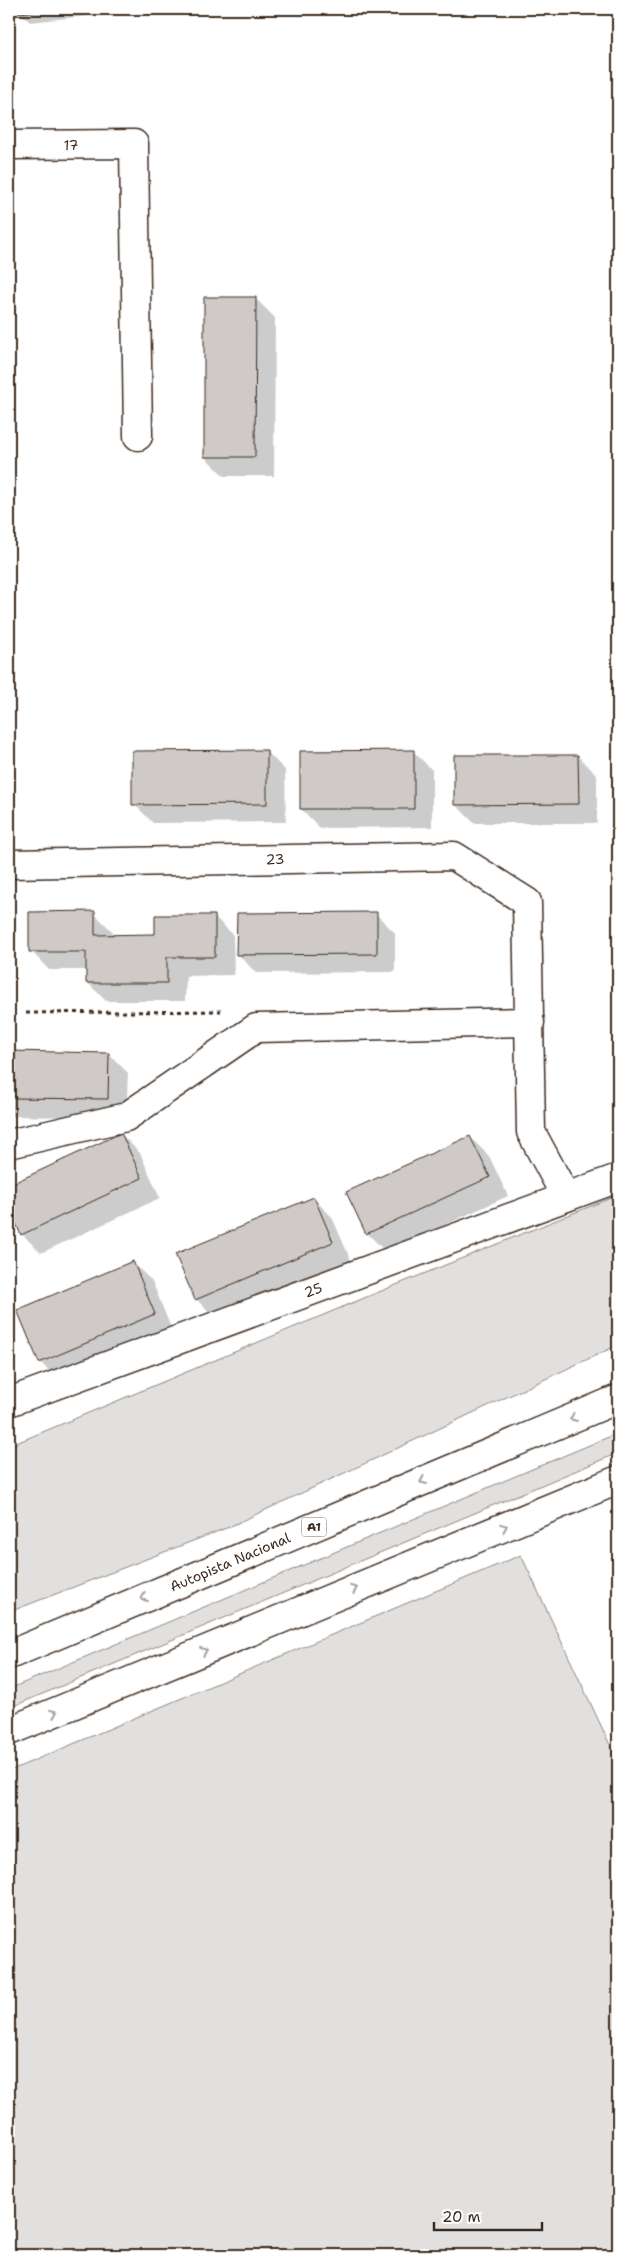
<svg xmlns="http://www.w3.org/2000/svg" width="627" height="2264" font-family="'Shantell Sans',sans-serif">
<rect width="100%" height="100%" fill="#fff"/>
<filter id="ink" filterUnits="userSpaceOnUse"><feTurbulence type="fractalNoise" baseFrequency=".02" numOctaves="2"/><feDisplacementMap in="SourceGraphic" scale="10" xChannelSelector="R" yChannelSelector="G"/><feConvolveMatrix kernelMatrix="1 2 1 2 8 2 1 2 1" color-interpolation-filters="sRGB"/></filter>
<g filter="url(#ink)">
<!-- green -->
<g fill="#e2e0de" stroke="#8e857e">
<path d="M 618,1195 L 618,1345 L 229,1527 L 9,1612 L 9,1446 L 369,1296 Z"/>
<path d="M 618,1433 L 618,1453 L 9,1708 L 9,1689 Z"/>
<path d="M 521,1555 L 618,1762 L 618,2255 L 9,2255 L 9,1771 Z"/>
</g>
<!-- shadow -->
<g fill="#0003">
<path d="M 19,9 L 106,9 L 106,14 L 30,22 L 20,13 Z"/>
<path d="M 256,299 L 275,318 L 274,476 L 224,476 L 205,457 Z"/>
<path d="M 266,751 L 285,770 L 286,822 L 153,823 L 134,804 Z"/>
<path d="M 413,751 L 432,770 L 432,827 L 320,828 L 301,809 Z"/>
<path d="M 578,756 L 597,775 L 597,823 L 474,823 L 455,804 Z"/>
<path d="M 94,913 L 113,932 L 113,936 L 156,935 L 214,916 L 233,935 L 234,975 L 186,976 L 185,1001 L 106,1001 L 87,982 L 87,970 L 49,970 L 31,951 Z"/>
<path d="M 376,914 L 395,933 L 395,972 L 256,973 L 238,954 Z"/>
<path d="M 9,1052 L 109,1054 L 128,1073 L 126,1118 L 9,1116 Z"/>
<path d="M 121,1134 L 140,1153 L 160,1198 L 41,1253 L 22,1234 L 9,1206 L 9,1187 Z"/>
<path d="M 470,1137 L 489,1156 L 508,1196 L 386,1252 L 367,1233 Z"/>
<path d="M 313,1198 L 332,1217 L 351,1261 L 215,1318 L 196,1299 Z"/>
<path d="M 133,1263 L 152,1281 L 173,1333 L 59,1381 L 40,1362 Z"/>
</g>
<!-- building -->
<g fill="#cfcac7" stroke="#3b2a1e">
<path d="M 18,9 L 58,9 L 19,13 Z"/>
<path d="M 204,297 L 256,297 L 255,457 L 204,457 Z"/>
<path d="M 267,750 L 267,804 L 132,805 L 132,751 Z"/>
<path d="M 414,750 L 414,809 L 300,809 L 300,751 Z"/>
<path d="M 454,755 L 578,755 L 579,804 L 454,805 Z"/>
<path d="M 95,911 L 95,935 L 155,934 L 155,915 L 215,915 L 215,957 L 167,957 L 167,983 L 86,983 L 86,952 L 29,952 L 29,912 Z"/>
<path d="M 377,912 L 377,954 L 236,955 L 237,913 Z"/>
<path d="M 9,1051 L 109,1053 L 108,1099 L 9,1098 Z"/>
<path d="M 121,1133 L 142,1178 L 21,1235 L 9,1208 L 9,1185 Z"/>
<path d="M 470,1136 L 490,1177 L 366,1234 L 346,1192 Z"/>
<path d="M 314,1197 L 333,1242 L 195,1300 L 175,1254 Z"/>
<path d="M 133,1261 L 155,1314 L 39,1363 L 17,1310 Z"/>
</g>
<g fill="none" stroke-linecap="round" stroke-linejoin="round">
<!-- minor casing -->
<g stroke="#3b2a1e" stroke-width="31">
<g id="minor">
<path d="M 9,145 L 134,144 L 138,436"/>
<path d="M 9,864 L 454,856 L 527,902 L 531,1132 L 566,1197"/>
<path d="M 9,1144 L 126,1117 L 256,1028 L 530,1022"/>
<path d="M 9,1402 L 618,1178"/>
</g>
</g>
<!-- major casing -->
<g stroke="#3b2a1e" stroke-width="31">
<g id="major">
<path d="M 9,1655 L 618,1399"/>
<path d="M 9,1731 L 618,1480"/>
</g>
</g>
<!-- path -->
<path stroke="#3b2a1e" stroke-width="3" stroke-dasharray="4 4" stroke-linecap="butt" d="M 26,1013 L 221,1011"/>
<!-- minor -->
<use href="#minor" stroke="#fff" stroke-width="28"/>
<!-- major -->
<use href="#major" stroke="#fff" stroke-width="28"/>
</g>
<!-- one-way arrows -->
<defs><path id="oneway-chevron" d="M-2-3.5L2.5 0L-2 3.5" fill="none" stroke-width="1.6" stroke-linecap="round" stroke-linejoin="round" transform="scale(1.25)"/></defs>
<g stroke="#a79f9a">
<use href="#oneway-chevron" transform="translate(573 1418) rotate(157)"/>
<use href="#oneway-chevron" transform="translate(423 1481) rotate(157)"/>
<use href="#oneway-chevron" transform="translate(504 1527) rotate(-22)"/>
<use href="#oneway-chevron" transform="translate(354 1589) rotate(-22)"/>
<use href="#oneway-chevron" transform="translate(144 1598) rotate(157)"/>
<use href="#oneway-chevron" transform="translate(204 1651) rotate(-22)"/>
<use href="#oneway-chevron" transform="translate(54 1713) rotate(-22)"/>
</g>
</g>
<g text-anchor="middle" stroke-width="5" stroke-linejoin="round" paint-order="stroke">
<!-- shield labels -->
<rect fill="#fff" stroke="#766a62" stroke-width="1" x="301.5" y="1517.5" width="25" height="19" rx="4"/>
<g font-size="12" font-weight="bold" fill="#3b2a1e">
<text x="314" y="1531">A1</text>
</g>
<!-- street labels -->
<g font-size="14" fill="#3b2a1e" stroke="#fff">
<text transform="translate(71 145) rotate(-1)" y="5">17</text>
<text transform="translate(275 859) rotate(-1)" y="5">23</text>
<text transform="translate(313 1290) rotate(-20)" y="5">25</text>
<text transform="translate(230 1562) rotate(-23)" y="5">Autopista Nacional</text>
</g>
</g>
<!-- margin -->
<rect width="627" height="2264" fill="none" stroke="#fff" stroke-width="30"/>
<rect x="15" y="15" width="597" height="2234" fill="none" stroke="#3b2a1e" stroke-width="2" filter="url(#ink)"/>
<!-- scale -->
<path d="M434 2222v8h108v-8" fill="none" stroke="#3b2a1e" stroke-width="2.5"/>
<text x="442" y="2222" font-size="15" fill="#3b2a1e" stroke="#ffffff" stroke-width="4" paint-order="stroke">20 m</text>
</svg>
